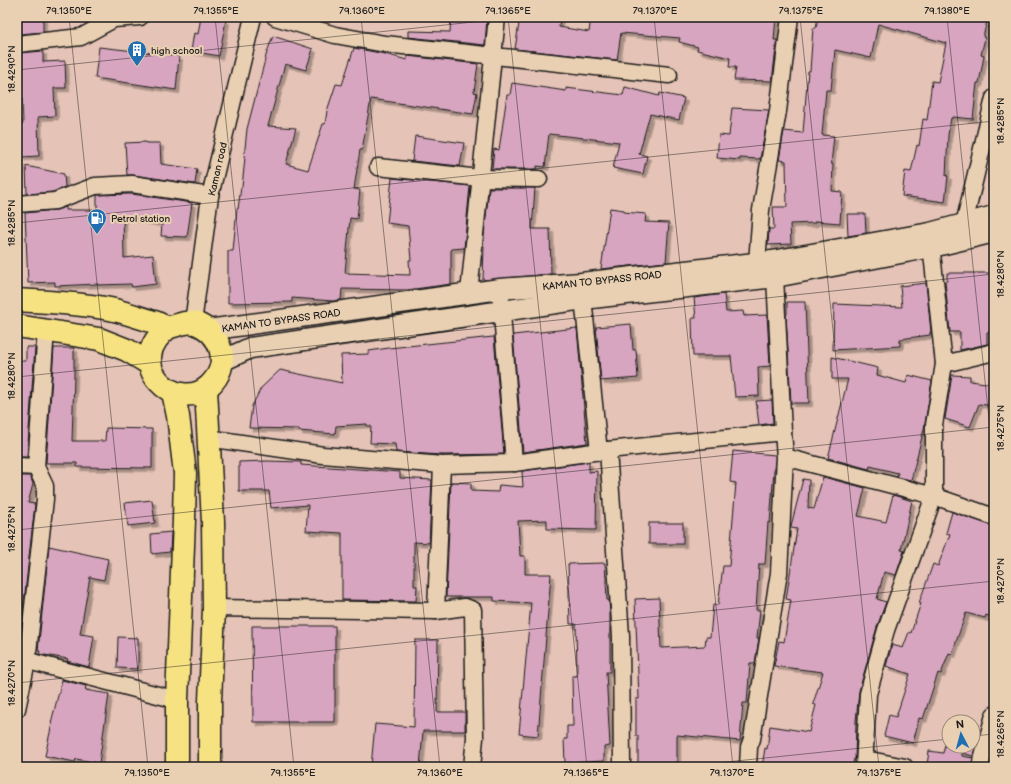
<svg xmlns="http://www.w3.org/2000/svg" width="1011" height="784" font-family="'Balsamiq Sans',sans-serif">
<defs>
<filter id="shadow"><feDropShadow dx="3.5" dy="3.5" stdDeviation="0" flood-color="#0004"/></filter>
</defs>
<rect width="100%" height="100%" fill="#e5c3b6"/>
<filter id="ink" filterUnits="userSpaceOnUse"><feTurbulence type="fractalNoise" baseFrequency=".025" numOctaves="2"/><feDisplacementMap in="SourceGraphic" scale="8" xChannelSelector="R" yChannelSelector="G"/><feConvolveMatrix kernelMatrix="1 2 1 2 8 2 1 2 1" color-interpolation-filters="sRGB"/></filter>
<g filter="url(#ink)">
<!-- building -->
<g fill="#d8a5c0" stroke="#1c1c1c" filter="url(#shadow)">
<path d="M 20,17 L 43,17 L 43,32 L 20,34 Z"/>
<path d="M 201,17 L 226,20 L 219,56 L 191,51 L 194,33 L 198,34 Z"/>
<path d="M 451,17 L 487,17 L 485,45 L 408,37 L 408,31 L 450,32 Z"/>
<path d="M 520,17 L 560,17 L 559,27 L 589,32 L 591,17 L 776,17 L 774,40 L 777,40 L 772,81 L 734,80 L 736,67 L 729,67 L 730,58 L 697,50 L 698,47 L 679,42 L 680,38 L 621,33 L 617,60 L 515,49 Z"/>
<path d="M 818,17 L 988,17 L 983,37 L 985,38 L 981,55 L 984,56 L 979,83 L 977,83 L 973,119 L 953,117 L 953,118 L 951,118 L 948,135 L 946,176 L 948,176 L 945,202 L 902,196 L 905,171 L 911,172 L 917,145 L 919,146 L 923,119 L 927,120 L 932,81 L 938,82 L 946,43 L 878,24 L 871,58 L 835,50 L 831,90 L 826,90 L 822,135 L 834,136 L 831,164 L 833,164 L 832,191 L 842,192 L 840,223 L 815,221 L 815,223 L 790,224 L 791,244 L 768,245 L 769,229 L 774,229 L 773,207 L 787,207 L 786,161 L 779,160 L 784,131 L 803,133 L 808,71 L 810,71 L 813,28 L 816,28 Z"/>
<path d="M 273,36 L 313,49 L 306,70 L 285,64 L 268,126 L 296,128 L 286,164 L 308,170 L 323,124 L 325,124 L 327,111 L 336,84 L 342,85 L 354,48 L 385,54 L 407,60 L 407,56 L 478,64 L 474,92 L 477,93 L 473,114 L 371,99 L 362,150 L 360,150 L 354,189 L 360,190 L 357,219 L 350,218 L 345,273 L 410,275 L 409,260 L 411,260 L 408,226 L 387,223 L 392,178 L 470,186 L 464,248 L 451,249 L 451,284 L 407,290 L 342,289 L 341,300 L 333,301 L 292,298 L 292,302 L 228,303 L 228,251 L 233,251 L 237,208 L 238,209 L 241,187 L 242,187 L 245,158 L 244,158 L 247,129 L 267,52 Z"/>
<path d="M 99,47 L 179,56 L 176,90 L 95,78 Z"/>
<path d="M 43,51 L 43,62 L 65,61 L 66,88 L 54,88 L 55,116 L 38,117 L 39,156 L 21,157 L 20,124 L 23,124 L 20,53 Z"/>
<path d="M 512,83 L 566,91 L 566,88 L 623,95 L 625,87 L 659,96 L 660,93 L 684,98 L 679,120 L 650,114 L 639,154 L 647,156 L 643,174 L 613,168 L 619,142 L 549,134 L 545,167 L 537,166 L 537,169 L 492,169 L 494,149 L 499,150 L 507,95 L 510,95 Z"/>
<path d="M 732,108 L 769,110 L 760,159 L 740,158 L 740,160 L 717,158 L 719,135 L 729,136 Z"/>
<path d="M 415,136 L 464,143 L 460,166 L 412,161 Z"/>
<path d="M 146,142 L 146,143 L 160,143 L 161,164 L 197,169 L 195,184 L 133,175 L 127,175 L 125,143 Z"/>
<path d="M 26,166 L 64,174 L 65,187 L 53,192 L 27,194 Z"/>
<path d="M 489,188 L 535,188 L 532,229 L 550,229 L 551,274 L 483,280 L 484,246 L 483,246 Z"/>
<path d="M 132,194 L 192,203 L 187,237 L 161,236 L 162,224 L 123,216 L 124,258 L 153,255 L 156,284 L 132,287 L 131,284 L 98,285 L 98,284 L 55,286 L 55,282 L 28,283 L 25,213 L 56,210 L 66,207 L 66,210 L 96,210 L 96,208 L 97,208 L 97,195 Z"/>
<path d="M 610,208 L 624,210 L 624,212 L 646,214 L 645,222 L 669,223 L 666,262 L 601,269 Z"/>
<path d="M 847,214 L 865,214 L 866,233 L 848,236 Z"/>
<path d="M 947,273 L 991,273 L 991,332 L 987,332 L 987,344 L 960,350 L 960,332 L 950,332 L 945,281 L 947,281 Z"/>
<path d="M 926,283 L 931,332 L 930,332 L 930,335 L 900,339 L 900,346 L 833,350 L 834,304 L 902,307 L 900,286 Z"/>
<path d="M 724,294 L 726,312 L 743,311 L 744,316 L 767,315 L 770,366 L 758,367 L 759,396 L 735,397 L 731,356 L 693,356 L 692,318 L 696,318 L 694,298 Z"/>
<path d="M 787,302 L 805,302 L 809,403 L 791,403 L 786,315 L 787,314 Z"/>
<path d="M 631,324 L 633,350 L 636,350 L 638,378 L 601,381 L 596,327 Z"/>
<path d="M 577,328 L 587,443 L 523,452 L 513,335 Z"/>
<path d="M 493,337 L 494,337 L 504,454 L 442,455 L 396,452 L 395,444 L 370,443 L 371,426 L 367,426 L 367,424 L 336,426 L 335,434 L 299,431 L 299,429 L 249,428 L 252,406 L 261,388 L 280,370 L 342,383 L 341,355 L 369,354 L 369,351 L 389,348 Z"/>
<path d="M 26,347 L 35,347 L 27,457 L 17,457 L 17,361 L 26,361 Z"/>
<path d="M 54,348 L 74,348 L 74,376 L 72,441 L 105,441 L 106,428 L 152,429 L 152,468 L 77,467 L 77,463 L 46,463 Z"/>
<path d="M 832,357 L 878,368 L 877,375 L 906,383 L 908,375 L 932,381 L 924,429 L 911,480 L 897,477 L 898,473 L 870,466 L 869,469 L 828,458 L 848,379 L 832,379 Z"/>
<path d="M 952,375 L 970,376 L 970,381 L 994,384 L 994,406 L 979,404 L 970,427 L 945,419 Z"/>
<path d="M 772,400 L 773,423 L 759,425 L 756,401 Z"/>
<path d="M 733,451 L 775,455 L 775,457 L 770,523 L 768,522 L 765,564 L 759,564 L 756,610 L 760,610 L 757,638 L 759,638 L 755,663 L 750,663 L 747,703 L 743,703 L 740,741 L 677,735 L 677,767 L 638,767 L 638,736 L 636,736 L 636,699 L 639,699 L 635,599 L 659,598 L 661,648 L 705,646 L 706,637 L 710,637 L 713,605 L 718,605 L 723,566 L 729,566 L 736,483 L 730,482 Z"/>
<path d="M 267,461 L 301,462 L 301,465 L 400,472 L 400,478 L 432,480 L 429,543 L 414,542 L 414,586 L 417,586 L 416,601 L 342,600 L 342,533 L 306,531 L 308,505 L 271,508 L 269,491 L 239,491 L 239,462 Z"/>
<path d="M 589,462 L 589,472 L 597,471 L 596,530 L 547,529 L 547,520 L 518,521 L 520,556 L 525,556 L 525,574 L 551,574 L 538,736 L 519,734 L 531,603 L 494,601 L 494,597 L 446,597 L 451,482 L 471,483 L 471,491 L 498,492 L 499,485 L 523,487 L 522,471 Z"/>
<path d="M 17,476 L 30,476 L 33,484 L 28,503 L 35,504 L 19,646 L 17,646 Z"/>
<path d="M 823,477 L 865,488 L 858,516 L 886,522 L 893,495 L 912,501 L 901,550 L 904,551 L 896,575 L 884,572 L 877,599 L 886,602 L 877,627 L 859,691 L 856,721 L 855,760 L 854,759 L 852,767 L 762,767 L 765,748 L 767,749 L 770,726 L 809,732 L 816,705 L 813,704 L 823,672 L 774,666 L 779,641 L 784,642 L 791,600 L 786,599 L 797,529 L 791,528 L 791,526 L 803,479 L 809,480 L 808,508 L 814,509 Z"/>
<path d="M 152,500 L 155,523 L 128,526 L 125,503 Z"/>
<path d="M 952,512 L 994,526 L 994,618 L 986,615 L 985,618 L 966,613 L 952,654 L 949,653 L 941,674 L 938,673 L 923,719 L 919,718 L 913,743 L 884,736 L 889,715 L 896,717 L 910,674 L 886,666 L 892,645 L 903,648 L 909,632 L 911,633 L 921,603 L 919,603 L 933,564 L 938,566 L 950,534 L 946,533 Z"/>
<rect x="649" y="523" width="34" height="21"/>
<path d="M 171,532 L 170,552 L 152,554 L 151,534 Z"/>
<path d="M 49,546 L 108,559 L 104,580 L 90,577 L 80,634 L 94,636 L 89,667 L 67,661 L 68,659 L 39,654 L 40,651 L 38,651 Z"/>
<path d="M 605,563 L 607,600 L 609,600 L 610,614 L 610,672 L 606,672 L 610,746 L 604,747 L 604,761 L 565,763 L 564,739 L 567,739 L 567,726 L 573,726 L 572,676 L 577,676 L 576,624 L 570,624 L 568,564 Z"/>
<path d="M 252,626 L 335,626 L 335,722 L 253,722 Z"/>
<path d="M 118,637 L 138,638 L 138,669 L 117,668 Z"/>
<path d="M 415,640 L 438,640 L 437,712 L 465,712 L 465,731 L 423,731 L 420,767 L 371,767 L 375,724 L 414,727 Z"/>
<path d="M 62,680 L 86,686 L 85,690 L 109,694 L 99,763 L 76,759 L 75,762 L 45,756 L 52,723 L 51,723 Z"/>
<path d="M 949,729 L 949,746 L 973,746 L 973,736 L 978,737 L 973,756 L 962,753 L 962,756 L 973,758 L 971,767 L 937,767 L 927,765 L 929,751 L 943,753 Z"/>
</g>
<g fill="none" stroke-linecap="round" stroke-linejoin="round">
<!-- minor casing -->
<g stroke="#1c1c1c" stroke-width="19">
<g id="minor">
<path d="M 275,17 L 335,35 L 385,44 L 669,75"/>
<path d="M 17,44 L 81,37 L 114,19 L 140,17"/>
<path d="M 378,167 L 480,178 L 539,179"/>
<path d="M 17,204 L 55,201 L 95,186 L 132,184 L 210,196"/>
<path d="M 964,224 L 994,98"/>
<path d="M 757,263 L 761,210 L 778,111 L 790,17"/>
<path d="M 582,288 L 599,452"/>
<path d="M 500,289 L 514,463"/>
<path d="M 469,293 L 497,17"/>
<path d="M 193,323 L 210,196 L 253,17"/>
<path d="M 944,364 L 994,352"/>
<path d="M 783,432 L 785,457 L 934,496 L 994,517"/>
<path d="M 208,438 L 323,455 L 442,465 L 514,463 L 608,450 L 783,432 L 775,277"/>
<path d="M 608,450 L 621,636 L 622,767"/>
<path d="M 17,466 L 36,467"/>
<path d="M 214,608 L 436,611 L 465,607 L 473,610 L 475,738 L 472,767"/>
<path d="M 436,611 L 442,465"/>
<path d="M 17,658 L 177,700"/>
<path d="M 17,709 L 27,661 L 45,499 L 45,486 L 36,467 L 46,330"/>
<path d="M 865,759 L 905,767"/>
<path d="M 748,767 L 749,747 L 752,739 L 779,573 L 785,457"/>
<path d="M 864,767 L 868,694 L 886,630 L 934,496 L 934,425 L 944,364 L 930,235"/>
<path d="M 980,767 L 994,715"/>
</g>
</g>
<!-- tertiary casing -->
<g stroke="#1c1c1c" stroke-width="23">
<g id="tertiary">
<path d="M 208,330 L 500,289 L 581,283 L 772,261 L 930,233 L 994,216"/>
<path d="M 222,361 L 250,348 L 583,299 L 775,277 L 932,247 L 994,232"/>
</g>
</g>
<!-- primary casing -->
<g stroke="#1c1c1c" stroke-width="25">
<g id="primary">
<path d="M 17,300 C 48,302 80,303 110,309 C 125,312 140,318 154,322 C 158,323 164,327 168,327 C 177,327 183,320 195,323 C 222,333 232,365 209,386 C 177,415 120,364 169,327"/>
<path d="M 17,326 L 99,339 L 127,350 L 150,364"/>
<path d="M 206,389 L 213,522 L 214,608 L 210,701 L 210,767"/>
<path d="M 173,392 L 178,416 L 185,473 L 184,520 L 177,700 L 177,767"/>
</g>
</g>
<!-- minor -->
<use href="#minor" stroke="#ead0b2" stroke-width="16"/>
<!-- tertiary -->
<use href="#tertiary" stroke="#ead0b2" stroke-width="20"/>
<!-- primary -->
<use href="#primary" stroke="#f7e281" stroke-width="22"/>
</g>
</g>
<!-- ticks -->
<path fill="none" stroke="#1c1c1c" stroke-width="1" stroke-opacity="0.45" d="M 69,17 L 148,767M 215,17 L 294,767M 361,17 L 440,767M 508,17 L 587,767M 654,17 L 733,767M 800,17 L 879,767M 947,17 L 994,467M 17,70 L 521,17M 17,223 L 994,121M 17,377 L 994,274M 17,530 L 994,427M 17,683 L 994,581M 973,736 L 994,734M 678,767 L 949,739"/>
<!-- icons -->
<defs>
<g id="building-pin" transform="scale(1)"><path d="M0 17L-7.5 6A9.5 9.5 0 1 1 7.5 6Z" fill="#1f6fb2" stroke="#ead0b2"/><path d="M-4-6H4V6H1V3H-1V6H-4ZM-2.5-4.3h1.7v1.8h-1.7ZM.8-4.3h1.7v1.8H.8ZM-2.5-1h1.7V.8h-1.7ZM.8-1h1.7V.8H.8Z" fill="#fff"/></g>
<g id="fuel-pin" transform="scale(1)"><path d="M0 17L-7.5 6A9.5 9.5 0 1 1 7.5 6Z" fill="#1f6fb2" stroke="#ead0b2"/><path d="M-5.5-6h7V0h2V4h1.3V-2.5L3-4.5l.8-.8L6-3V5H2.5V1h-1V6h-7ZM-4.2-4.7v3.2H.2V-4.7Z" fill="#fff"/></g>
</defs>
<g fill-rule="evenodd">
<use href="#building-pin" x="137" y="50"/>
<use href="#fuel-pin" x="97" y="218"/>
</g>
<g text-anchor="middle" stroke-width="4" stroke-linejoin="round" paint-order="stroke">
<!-- poi labels -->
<g font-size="10" fill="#1c1c1c" stroke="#ead0b2" text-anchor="start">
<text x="151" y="54">high school</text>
<text x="111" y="222">Petrol station</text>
</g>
<!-- street labels -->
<g font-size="10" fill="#1c1c1c" stroke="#ead0b2">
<text transform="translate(217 169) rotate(-77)" y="4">Kaman road</text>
<text transform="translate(602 280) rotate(-6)" y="4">KAMAN TO BYPASS ROAD</text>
<text transform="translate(281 320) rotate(-8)" y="4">KAMAN TO BYPASS ROAD</text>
</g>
</g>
<!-- margin -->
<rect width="1011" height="784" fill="none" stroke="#ead0b2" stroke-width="44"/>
<!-- north arrow -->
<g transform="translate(961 734) rotate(354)"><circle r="19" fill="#ead0b2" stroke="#988876"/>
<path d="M0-3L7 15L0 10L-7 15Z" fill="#1f6fb2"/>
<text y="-6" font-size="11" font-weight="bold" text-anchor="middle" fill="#1c1c1c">N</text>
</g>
<rect x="22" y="22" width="967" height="740" fill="none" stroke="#1c1c1c" stroke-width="1.5"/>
<g font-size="10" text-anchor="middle" fill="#1c1c1c">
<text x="69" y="14">79.1350°E</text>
<text x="216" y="14">79.1355°E</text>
<text x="362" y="14">79.1360°E</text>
<text x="508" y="14">79.1365°E</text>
<text x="655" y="14">79.1370°E</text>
<text x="801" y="14">79.1375°E</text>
<text x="947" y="14">79.1380°E</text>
<text transform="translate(11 69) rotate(-90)" y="4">18.4290°N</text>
<text transform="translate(1000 121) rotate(-90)" y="4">18.4285°N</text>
<text transform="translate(11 223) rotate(-90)" y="4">18.4285°N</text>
<text transform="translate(1000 274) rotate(-90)" y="4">18.4280°N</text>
<text transform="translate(11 376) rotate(-90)" y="4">18.4280°N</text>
<text transform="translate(1000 428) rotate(-90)" y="4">18.4275°N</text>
<text transform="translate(11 529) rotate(-90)" y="4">18.4275°N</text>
<text transform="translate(1000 581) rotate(-90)" y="4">18.4270°N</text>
<text transform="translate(11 683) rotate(-90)" y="4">18.4270°N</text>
<text transform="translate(1000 734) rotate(-90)" y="4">18.4265°N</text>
<text x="147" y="776">79.1350°E</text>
<text x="293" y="776">79.1355°E</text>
<text x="440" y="776">79.1360°E</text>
<text x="586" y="776">79.1365°E</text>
<text x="732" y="776">79.1370°E</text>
<text x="879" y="776">79.1375°E</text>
</g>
</svg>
